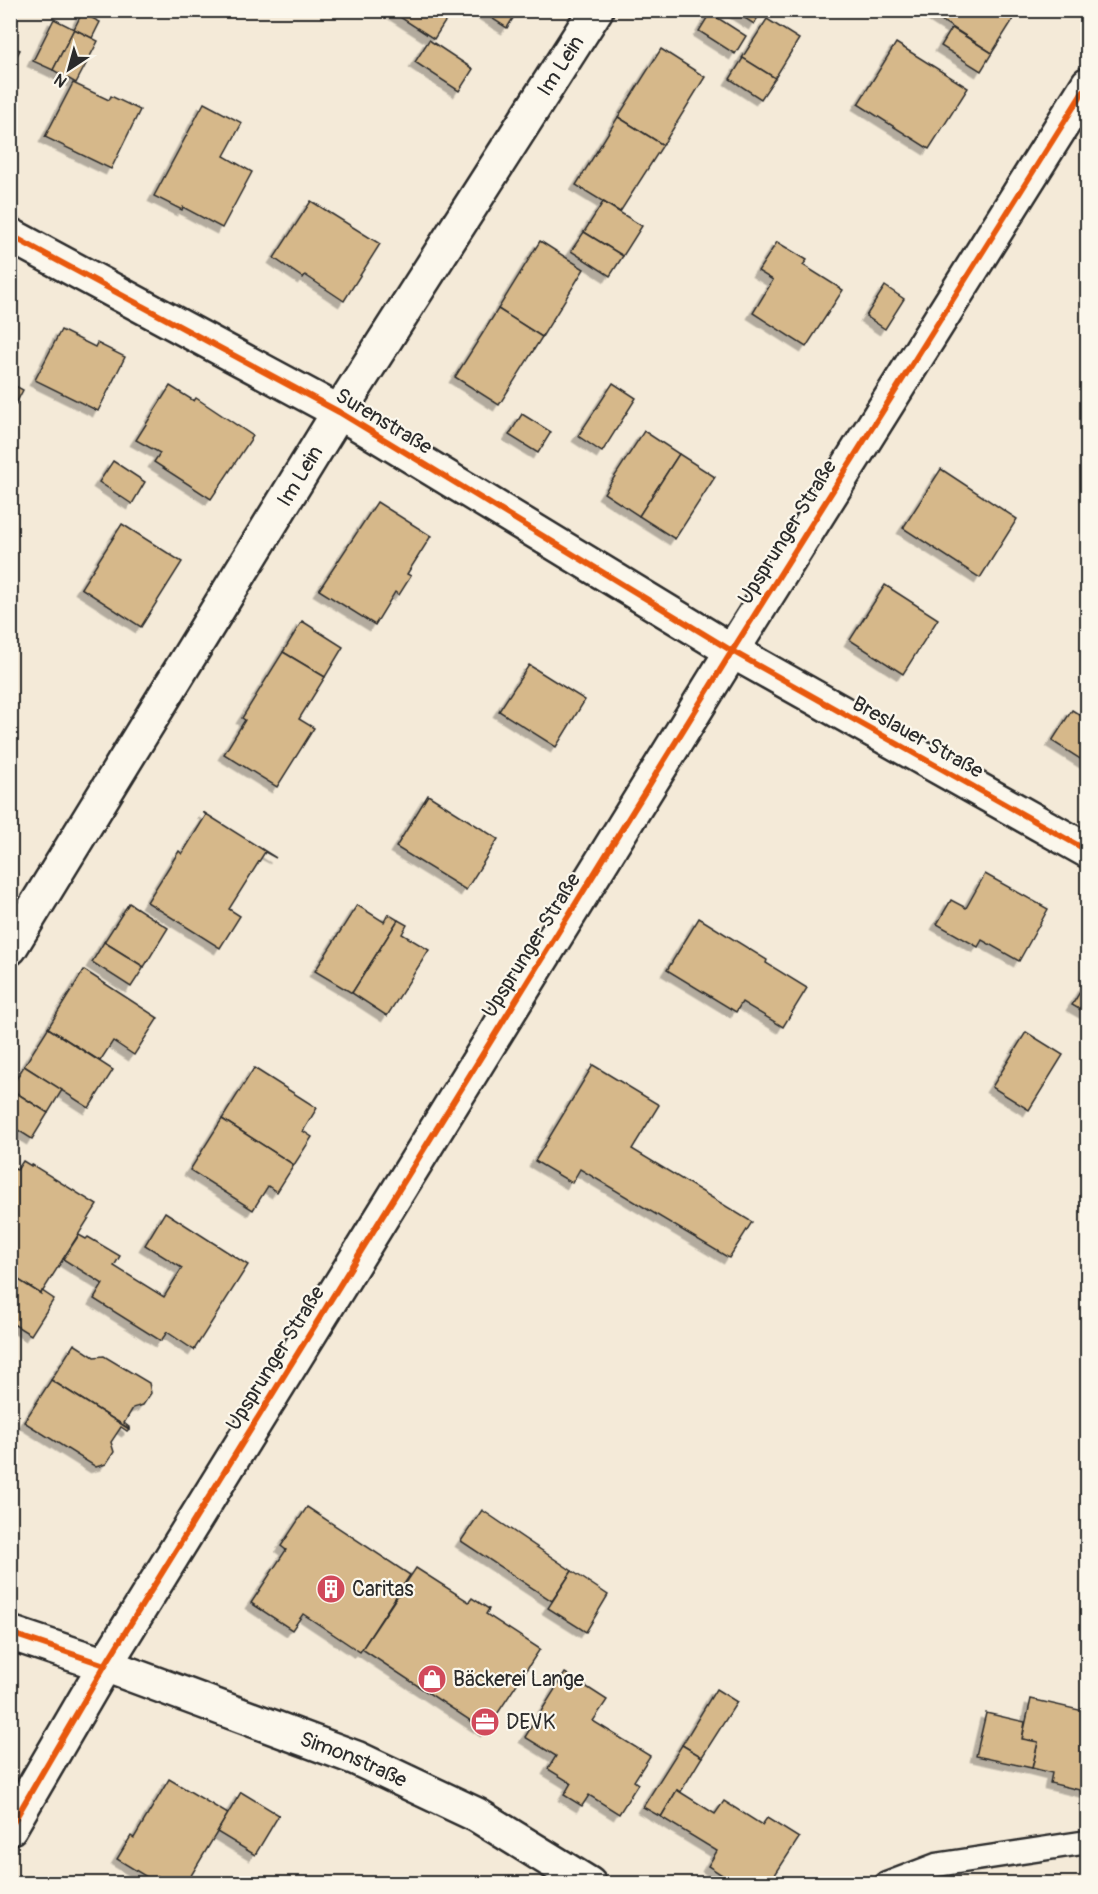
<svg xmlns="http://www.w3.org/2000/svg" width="1098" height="1894" font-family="Pangolin,sans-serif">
<defs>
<filter id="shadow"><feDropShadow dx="-5.5" dy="5.5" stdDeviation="0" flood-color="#0004"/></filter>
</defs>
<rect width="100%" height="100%" fill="#f4ead8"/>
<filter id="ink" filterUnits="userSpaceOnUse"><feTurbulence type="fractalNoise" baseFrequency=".0167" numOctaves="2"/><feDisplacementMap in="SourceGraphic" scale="12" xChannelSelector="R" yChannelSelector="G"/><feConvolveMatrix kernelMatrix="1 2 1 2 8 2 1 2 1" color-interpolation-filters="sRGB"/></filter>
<g filter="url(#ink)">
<!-- building -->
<g fill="#d6b88a" stroke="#2b2b2b" stroke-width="1.5" filter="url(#shadow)">
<path d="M 389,10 L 444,10 L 450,14 L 434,39 Z"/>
<path d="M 479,10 L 518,10 L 507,28 Z"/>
<path d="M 732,10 L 762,10 L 754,24 Z"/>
<path d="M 932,10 L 1019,10 L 992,53 L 930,13 Z"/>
<path d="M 82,13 L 100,22 L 92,38 L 74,29 Z"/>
<path d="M 710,13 L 746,36 L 735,54 L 699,31 Z"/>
<path d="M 54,19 L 74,29 L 53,70 L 33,61 Z"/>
<path d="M 767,19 L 799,39 L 775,78 L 742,58 Z"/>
<path d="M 952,28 L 992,53 L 981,71 L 941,46 Z"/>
<path d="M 74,29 L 98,41 L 76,83 L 53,70 Z"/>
<path d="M 429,40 L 473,69 L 459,91 L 415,62 Z"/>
<path d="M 896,43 L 968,88 L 929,149 L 858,104 Z"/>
<path d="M 10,46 L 20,50 L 10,68 Z"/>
<path d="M 661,49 L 705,77 L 663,145 L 618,117 Z"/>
<path d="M 743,58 L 775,78 L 761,99 L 730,79 Z"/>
<path d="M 73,83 L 109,100 L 111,96 L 140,110 L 111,169 L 45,137 Z"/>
<path d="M 204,103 L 242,123 L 224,156 L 252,172 L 222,228 L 183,207 L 182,210 L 154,196 Z"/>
<path d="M 618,117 L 663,145 L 620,212 L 576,185 Z"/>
<path d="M 311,201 L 380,244 L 344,301 L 305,275 L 303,278 L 274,258 Z"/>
<path d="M 603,202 L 642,226 L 623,256 L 584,232 Z"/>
<path d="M 584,232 L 623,256 L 610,276 L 571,251 Z"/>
<path d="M 540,241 L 584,269 L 542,337 L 498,309 Z"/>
<path d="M 777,242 L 807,260 L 803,265 L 843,290 L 806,347 L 753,313 L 773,280 L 758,271 Z"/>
<path d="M 885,286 L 904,299 L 885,329 L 866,316 Z"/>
<path d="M 498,309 L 542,337 L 499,405 L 455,377 Z"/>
<path d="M 61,330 L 95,347 L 97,343 L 125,357 L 98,411 L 35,380 Z"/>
<path d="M 10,383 L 23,390 L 10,415 Z"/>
<path d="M 613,383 L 636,398 L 602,452 L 578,436 Z"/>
<path d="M 170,386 L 194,401 L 196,398 L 253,436 L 211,499 L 154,462 L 160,453 L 136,440 Z"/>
<path d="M 522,414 L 551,432 L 538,453 L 509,435 Z"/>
<path d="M 644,431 L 679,454 L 639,516 L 604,493 Z"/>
<path d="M 679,454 L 715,477 L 675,539 L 639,516 Z"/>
<path d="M 113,461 L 145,482 L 132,504 L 99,482 Z"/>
<path d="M 941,469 L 1017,519 L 980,578 L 903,528 Z"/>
<path d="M 377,502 L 431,536 L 407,574 L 411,576 L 399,595 L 395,592 L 375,625 L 319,590 Z"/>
<path d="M 122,524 L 182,562 L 141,627 L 81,588 Z"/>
<path d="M 885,585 L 938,619 L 903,674 L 850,640 Z"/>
<path d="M 302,621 L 343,647 L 325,677 L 283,652 Z"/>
<path d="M 283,652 L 325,677 L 299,719 L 314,728 L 277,787 L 224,754 L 245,720 L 242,718 Z"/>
<path d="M 529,665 L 585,700 L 556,747 L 499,711 Z"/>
<path d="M 1072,710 L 1088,720 L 1088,764 L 1052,741 Z"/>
<path d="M 428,795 L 498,839 L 466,890 L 396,847 Z"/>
<path d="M 10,798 L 17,802 L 10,813 Z"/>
<path d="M 203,812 L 276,858 L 265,852 L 229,909 L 240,916 L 220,948 L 147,902 L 179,851 L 182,854 L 206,815 Z"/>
<path d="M 985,874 L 1048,909 L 1019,961 L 982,940 L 978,947 L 937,924 L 951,900 L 966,908 Z"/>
<path d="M 129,903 L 168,928 L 144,967 L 104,942 Z"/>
<path d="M 357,905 L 384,922 L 388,914 L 398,920 L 352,993 L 315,971 Z"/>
<path d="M 699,918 L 767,960 L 766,963 L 807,988 L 783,1027 L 742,1002 L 736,1012 L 667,970 Z"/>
<path d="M 398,920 L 407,925 L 402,934 L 429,950 L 387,1016 L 352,993 Z"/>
<path d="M 104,942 L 144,967 L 131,987 L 92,962 Z"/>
<path d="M 84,970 L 158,1018 L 134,1055 L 113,1041 L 100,1061 L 48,1028 Z"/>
<path d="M 1088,979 L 1088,1014 L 1072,1005 Z"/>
<path d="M 48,1028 L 113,1070 L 89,1108 L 24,1066 Z"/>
<path d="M 1026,1032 L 1063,1055 L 1029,1110 L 992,1087 Z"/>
<path d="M 593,1065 L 659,1105 L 632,1149 L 752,1222 L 729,1258 L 580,1169 L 572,1183 L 535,1161 Z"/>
<path d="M 24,1066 L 62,1090 L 48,1113 L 10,1089 Z"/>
<path d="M 254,1068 L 317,1108 L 303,1131 L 312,1137 L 294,1165 L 222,1119 Z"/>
<path d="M 10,1089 L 48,1113 L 32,1139 L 10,1125 Z"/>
<path d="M 222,1119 L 294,1165 L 277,1192 L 268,1186 L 253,1210 L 190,1170 Z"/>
<path d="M 23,1161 L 31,1166 L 31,1164 L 97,1205 L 41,1294 L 10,1275 L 10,1167 L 17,1170 Z"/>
<path d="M 165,1212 L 248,1265 L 194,1350 L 167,1332 L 161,1341 L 94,1299 L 103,1284 L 63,1259 L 79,1235 L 86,1239 L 88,1237 L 120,1256 L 114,1266 L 164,1297 L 182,1268 L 145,1245 Z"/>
<path d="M 14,1277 L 41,1294 L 42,1291 L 54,1299 L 31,1335 L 10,1322 L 10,1283 Z"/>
<path d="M 74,1344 L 94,1357 L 104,1356 L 149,1383 L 151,1393 L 143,1405 L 133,1408 L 124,1423 L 129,1427 L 129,1429 L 51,1380 Z"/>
<path d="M 51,1380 L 129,1429 L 127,1431 L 121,1427 L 111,1442 L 114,1452 L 106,1464 L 96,1467 L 24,1422 Z"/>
<path d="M 307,1507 L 410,1575 L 360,1652 L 303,1614 L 292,1630 L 251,1603 L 286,1550 L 281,1546 Z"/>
<path d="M 482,1510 L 572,1571 L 552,1601 L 461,1541 Z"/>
<path d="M 416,1568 L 469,1602 L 472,1598 L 489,1609 L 486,1614 L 540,1649 L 486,1731 L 362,1649 Z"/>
<path d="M 572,1571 L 608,1595 L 586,1632 L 548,1608 Z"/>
<path d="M 565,1673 L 607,1700 L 593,1721 L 650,1756 L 634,1781 L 638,1784 L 619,1814 L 589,1795 L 582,1806 L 564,1795 L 571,1783 L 548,1769 L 556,1756 L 525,1737 Z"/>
<path d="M 716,1689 L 737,1702 L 702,1757 L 682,1745 Z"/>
<path d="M 1031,1699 L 1088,1712 L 1088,1792 L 1050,1783 L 1052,1773 L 1032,1768 L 1038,1742 L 1022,1739 Z"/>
<path d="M 986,1713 L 1025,1722 L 1022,1739 L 1038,1742 L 1032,1768 L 976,1756 Z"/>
<path d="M 682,1745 L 702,1757 L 680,1793 L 677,1790 L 661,1817 L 643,1807 Z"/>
<path d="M 169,1779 L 228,1814 L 186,1884 L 170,1884 L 158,1876 L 155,1882 L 117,1859 L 131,1836 L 134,1838 Z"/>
<path d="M 677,1790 L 715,1814 L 724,1801 L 762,1825 L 767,1818 L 799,1838 L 769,1884 L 736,1884 L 708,1866 L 717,1851 L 661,1817 Z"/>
<path d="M 241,1792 L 279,1815 L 255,1855 L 217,1832 Z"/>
</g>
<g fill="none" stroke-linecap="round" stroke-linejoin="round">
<!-- lane casing -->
<g stroke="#2b2b2b" stroke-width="27">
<path id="lane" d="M 886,1884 L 936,1865 L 1088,1842"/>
</g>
<!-- street casing -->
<g stroke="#2b2b2b" stroke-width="38">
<g id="street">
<path d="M 10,235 L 339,412 L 732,651 L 1088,851"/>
<path id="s1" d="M 10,948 L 339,412 L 596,10"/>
<path id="s2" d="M 10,1633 L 105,1665 L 356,1758 L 477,1815 L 589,1884"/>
<path d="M 10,1828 L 105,1665 L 732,651 L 1088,84"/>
</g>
</g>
<!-- lane -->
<use href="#lane" stroke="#fbf7ec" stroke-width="22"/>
<!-- street -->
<use href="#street" stroke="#fbf7ec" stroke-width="33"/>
<!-- cycleway casing -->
<g stroke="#fbf7ec" stroke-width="10">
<g id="cycleway">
<path d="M 10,235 L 339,412 L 732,651 L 1088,851"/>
<path d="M 10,1633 L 105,1665"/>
<path d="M 10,1828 L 105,1665 L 732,651 L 1088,84"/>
</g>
</g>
<!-- cycleway -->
<use href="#cycleway" stroke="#e8590c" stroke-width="6"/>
</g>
</g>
<!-- icons -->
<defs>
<g id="building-disc" transform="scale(1.5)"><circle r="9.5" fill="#d1495b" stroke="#fbf7ec"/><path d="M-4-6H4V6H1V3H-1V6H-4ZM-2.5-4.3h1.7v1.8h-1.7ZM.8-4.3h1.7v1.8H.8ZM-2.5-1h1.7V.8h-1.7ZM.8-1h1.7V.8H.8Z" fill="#fff"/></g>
<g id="shop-disc" transform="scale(1.5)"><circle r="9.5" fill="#d1495b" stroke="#fbf7ec"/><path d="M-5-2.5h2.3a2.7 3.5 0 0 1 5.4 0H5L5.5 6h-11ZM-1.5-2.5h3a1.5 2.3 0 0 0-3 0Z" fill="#fff"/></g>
<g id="office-disc" transform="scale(1.5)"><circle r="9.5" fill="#d1495b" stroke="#fbf7ec"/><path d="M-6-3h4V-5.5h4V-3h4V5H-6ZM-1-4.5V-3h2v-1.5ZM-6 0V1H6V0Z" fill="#fff"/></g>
</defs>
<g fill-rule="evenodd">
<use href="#building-disc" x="331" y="1589"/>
<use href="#shop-disc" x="432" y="1679"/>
<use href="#office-disc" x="485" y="1722"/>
</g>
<g text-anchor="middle" stroke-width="4.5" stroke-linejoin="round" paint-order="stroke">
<!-- street labels -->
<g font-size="21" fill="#2b2b2b" stroke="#fbf7ec">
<text dy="7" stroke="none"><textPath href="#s1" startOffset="1040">Im Lein</textPath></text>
<text transform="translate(384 421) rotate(31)" y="7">Surenstraße</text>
<text dy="7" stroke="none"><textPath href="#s1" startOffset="554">Im Lein</textPath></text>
<text transform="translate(787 532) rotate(-58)" y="7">Upsprunger Straße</text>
<text transform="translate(918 737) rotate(29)" y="7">Breslauer Straße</text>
<text transform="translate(531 945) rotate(-58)" y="7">Upsprunger Straße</text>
<text transform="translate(275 1358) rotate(-58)" y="7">Upsprunger Straße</text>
<text dy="7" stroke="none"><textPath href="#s2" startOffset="366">Simonstraße</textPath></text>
</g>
<!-- poi labels -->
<g font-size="21" fill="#2b2b2b" stroke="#fbf7ec" text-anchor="start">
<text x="352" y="1596">Caritas</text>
<text x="453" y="1686">Bäckerei Lange</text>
<text x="506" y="1729">DEVK</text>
</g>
</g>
<!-- margin -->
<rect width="1098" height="1894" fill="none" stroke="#fbf7ec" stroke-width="36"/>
<rect x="18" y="18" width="1062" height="1858" fill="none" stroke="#2b2b2b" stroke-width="2" filter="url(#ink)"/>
<!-- north arrow -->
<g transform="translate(69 69) rotate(216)" stroke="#fbf7ec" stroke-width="4.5" paint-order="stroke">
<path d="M0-4.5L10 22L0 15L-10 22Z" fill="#2b2b2b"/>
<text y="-9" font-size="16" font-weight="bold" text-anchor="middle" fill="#2b2b2b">N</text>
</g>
</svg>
